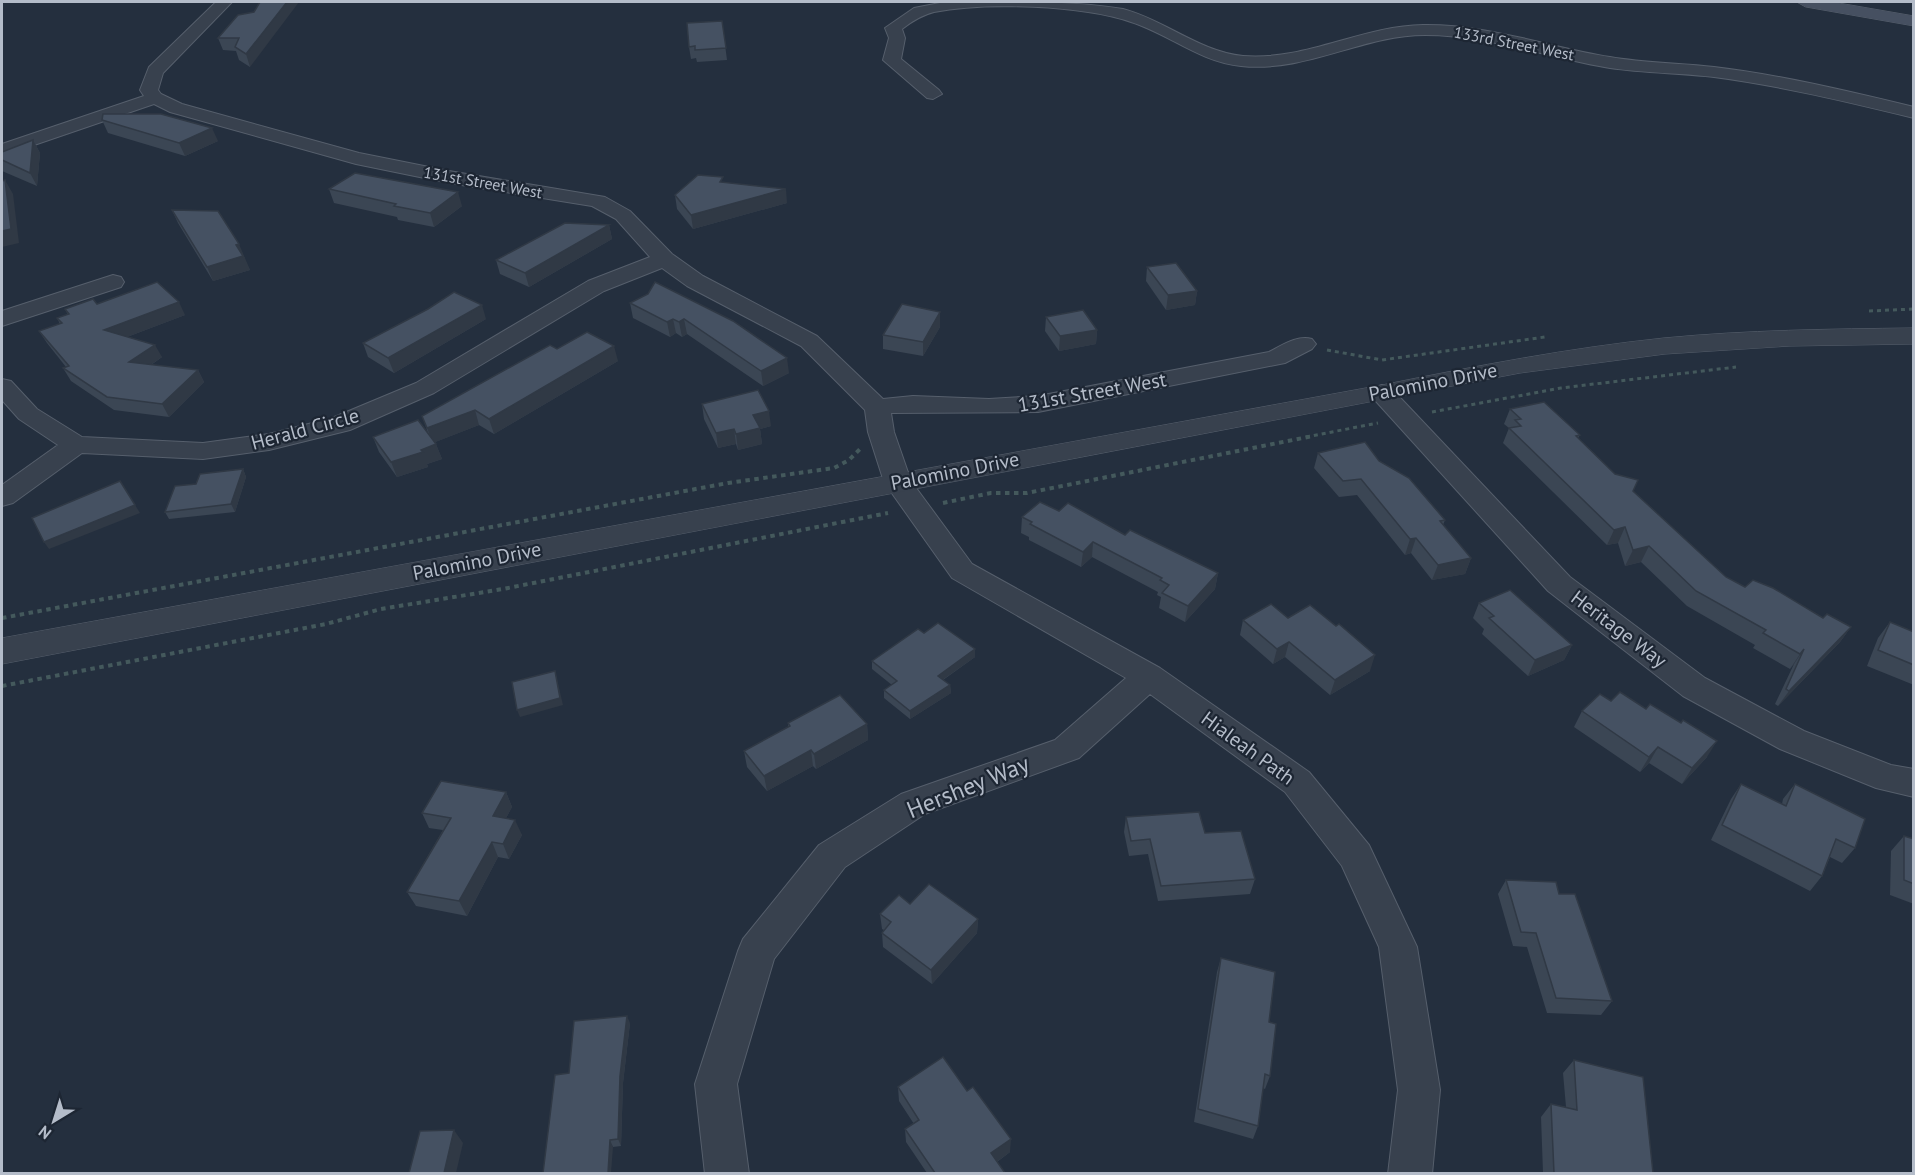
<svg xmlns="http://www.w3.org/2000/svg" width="1915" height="1175" font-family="'PT Sans',sans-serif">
<rect width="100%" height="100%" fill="#242f3e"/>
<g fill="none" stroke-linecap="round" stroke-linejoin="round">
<!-- minor casing -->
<g stroke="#565f6c" stroke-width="2">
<g id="minor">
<path d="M 216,2 L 232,2 L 163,73 L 158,90 L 161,94 L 182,104 L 359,153 L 449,171 L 605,197 L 630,211 L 672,254 L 703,276 L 817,336 L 883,399 L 913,396 L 989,399 L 1038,396 L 1269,352 C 1283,345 1297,335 1312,339 L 1316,344 L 1312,349 L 1285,363 L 1038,412 L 891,413 L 894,432 L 911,481 L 972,564 L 1160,668 L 1309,772 L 1369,845 L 1417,947 L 1440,1090 L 1432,1174 L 1388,1174 L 1398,1090 L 1379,947 L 1342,866 L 1285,792 L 1150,694 L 1079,758 L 925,814 L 845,867 L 774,959 L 737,1084 L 749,1174 L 705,1174 L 695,1084 L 738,951 L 743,939 L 819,845 L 901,794 L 1055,740 L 1126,678 L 952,578 L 884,482 L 868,432 L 865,410 L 801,346 L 687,286 L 662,268 L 604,291 L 434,393 L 350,430 L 269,450 L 203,459 L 82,453 L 13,503 L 2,506 L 2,485 L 58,445 L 19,419 L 2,400 L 2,379 L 11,381 L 37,409 L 82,437 L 203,443 L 269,434 L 332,418 L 416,383 L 588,281 L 650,257 L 616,219 L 592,206 L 449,183 L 356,164 L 170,112 L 154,104 L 2,156 L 2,144 L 144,96 L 140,90 L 149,67 Z"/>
<path d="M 945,2 C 1003,2 1066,0 1123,9 C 1165,20 1200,52 1243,56 C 1306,61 1361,26 1423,25 C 1487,24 1548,47 1610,57 C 1644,63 1679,63 1714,67 C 1781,75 1848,91 1914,107 L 1914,118 C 1848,102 1782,86 1714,77 C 1680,73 1645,73 1610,68 C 1549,58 1488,35 1425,35 C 1362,35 1306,73 1241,66 C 1200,62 1169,34 1131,22 C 1081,5 985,2 934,12 C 922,15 911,22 902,29 L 905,38 L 901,59 L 939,90 L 942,94 L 933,99 L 927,98 L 883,60 L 889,38 L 885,28 L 914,8 Z"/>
<path d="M 113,275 L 121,277 L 124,282 L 121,287 L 2,326 L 2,311 Z"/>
<path d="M 1382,385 L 1391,388 L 1570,577 L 1705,678 L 1804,731 L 1891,765 L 1914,769 L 1914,797 L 1876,788 L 1780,749 L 1683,696 L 1548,591 L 1373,398 L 1369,393 L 1373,388 Z"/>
</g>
</g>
<!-- tertiary casing -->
<g stroke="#565f6c" stroke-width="1">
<path id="tertiary" d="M 1914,328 L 1914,344 L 1790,346 L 1665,354 L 1520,373 L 2,664 L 2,638 L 1382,385 C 1476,366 1569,348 1664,338 C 1747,330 1830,329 1914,328 Z"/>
</g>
<!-- secondary casing -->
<g stroke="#565f6c" stroke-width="1">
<path id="secondary" d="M 1797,2 L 1833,2 L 1914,16 L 1914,26 L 1806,7 Z"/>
</g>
<!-- path-far1 -->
<g stroke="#44595c" stroke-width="3" stroke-dasharray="4 4" stroke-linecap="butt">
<path d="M 1869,311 L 1914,309"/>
<path d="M 1327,350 L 1382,360 L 1545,337"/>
<path d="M 1432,412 L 1561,388 L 1736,367"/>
<path d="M 1306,437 L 1378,423"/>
</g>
<!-- path -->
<g stroke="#44595c" stroke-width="4" stroke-dasharray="4.5 4.5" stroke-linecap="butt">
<path d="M 943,503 L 991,493 L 1027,493 L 1313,436"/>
<path d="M 2,618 L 728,483 L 834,468 L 849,460 L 860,449"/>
<path d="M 2,686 L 326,624 L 381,609 L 503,589 L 888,513"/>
</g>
<!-- minor -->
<use href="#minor" fill="#38414e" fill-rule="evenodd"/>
<!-- tertiary -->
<use href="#tertiary" fill="#38414e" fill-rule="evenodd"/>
<!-- secondary -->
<use href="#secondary" fill="#465061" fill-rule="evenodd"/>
</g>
<!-- wall -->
<g fill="#3b4654">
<path d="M 254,12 L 250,67 L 239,60 L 236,51 L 223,50 L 218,38 Z"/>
<path d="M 722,21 L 727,60 L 697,62 L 696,58 L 691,59 L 689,47 Z"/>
<path d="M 102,120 L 218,141 L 185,156 L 108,133 Z"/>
<path d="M 33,140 L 40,153 L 37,186 L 2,171 L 2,152 Z"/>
<path d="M 329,189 L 462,206 L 434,227 L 398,220 L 397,217 L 334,203 Z"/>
<path d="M 675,195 L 787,203 L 693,229 L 677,209 Z"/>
<path d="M 172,210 L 245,258 L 244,258 L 250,270 L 213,281 L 178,223 Z"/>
<path d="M 609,225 L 612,239 L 529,287 L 500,274 L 496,260 Z"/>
<path d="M 1147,267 L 1197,291 L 1195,305 L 1166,310 L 1146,281 Z"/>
<path d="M 648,294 L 789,373 L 763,386 L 687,334 L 682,337 L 676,333 L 670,337 L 633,318 L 630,303 Z"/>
<path d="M 97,304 L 185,315 L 127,337 L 162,357 L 151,365 L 198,370 L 204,382 L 169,417 L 114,410 L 71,381 L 63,368 L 66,367 L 47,343 L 39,331 L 60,324 L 57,318 L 68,315 L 65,309 Z"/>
<path d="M 1046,317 L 1097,330 L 1096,344 L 1059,351 L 1045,331 Z"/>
<path d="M 486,319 L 394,373 L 368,357 L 363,343 Z"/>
<path d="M 940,327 L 923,356 L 883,349 L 883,335 Z"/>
<path d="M 557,349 L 618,361 L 494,434 L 479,425 L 435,442 L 442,459 L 427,464 L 428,467 L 397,477 L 379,452 L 373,437 L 428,433 L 422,416 Z"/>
<path d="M 702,404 L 771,426 L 760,429 L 762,444 L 738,450 L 736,444 L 718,448 L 704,419 Z"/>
<path d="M 1510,409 L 1580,435 L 1578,438 L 1633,491 L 1726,577 L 1745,587 L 1823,618 L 1851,627 L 1840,642 L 1778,706 L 1775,704 L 1794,664 L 1790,669 L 1753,648 L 1755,645 L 1687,606 L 1641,562 L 1625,566 L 1618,543 L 1607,545 L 1503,443 L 1509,428 L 1504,424 Z"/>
<path d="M 1318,453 L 1379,461 L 1445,520 L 1443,525 L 1471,558 L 1465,574 L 1432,580 L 1411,553 L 1405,555 L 1357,495 L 1339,497 L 1314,468 Z"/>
<path d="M 243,469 L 246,477 L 235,512 L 169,519 L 165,512 L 196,484 Z"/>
<path d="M 1059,511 L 1125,535 L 1218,573 L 1215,589 L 1185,622 L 1159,608 L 1161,597 L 1157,595 L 1158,592 L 1092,557 L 1081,567 L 1029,540 L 1029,537 L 1021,533 L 1022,517 Z"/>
<path d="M 1479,603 L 1572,645 L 1564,660 L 1528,676 L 1482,634 L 1484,629 L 1473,618 Z"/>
<path d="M 1288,618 L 1370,671 L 1330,695 L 1285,657 L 1273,664 L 1240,635 L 1243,620 Z"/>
<path d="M 1890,622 L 1914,632 L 1914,685 L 1867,666 L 1878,638 Z"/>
<path d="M 924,633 L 975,657 L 943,680 L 950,685 L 951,693 L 910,719 L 884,698 L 884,690 L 892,685 L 872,669 L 872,661 Z"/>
<path d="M 1582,711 L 1707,757 L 1682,784 L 1649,763 L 1640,772 L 1574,727 Z"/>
<path d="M 788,723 L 867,724 L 868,740 L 816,769 L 813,766 L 767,791 L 747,767 L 744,751 L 788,728 Z"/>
<path d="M 1741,784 L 1782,804 L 1783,799 L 1795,784 L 1855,848 L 1842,863 L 1830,857 L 1822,876 L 1810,891 L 1711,840 L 1731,799 Z"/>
<path d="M 506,792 L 512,807 L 506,818 L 522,835 L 509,859 L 498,857 L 467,916 L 416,906 L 407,892 L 443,830 L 429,828 L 422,813 Z"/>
<path d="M 1126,817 L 1205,833 L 1255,879 L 1250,894 L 1158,901 L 1148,854 L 1129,856 L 1124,832 Z"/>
<path d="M 1904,836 L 1914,839 L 1914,904 L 1890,895 L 1891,851 Z"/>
<path d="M 1506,880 L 1559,894 L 1612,1001 L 1601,1015 L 1547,1013 L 1527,947 L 1513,946 L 1498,894 Z"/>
<path d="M 910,904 L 978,919 L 977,933 L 932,984 L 883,947 L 882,933 L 884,930 L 882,929 L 880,914 Z"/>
<path d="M 1221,958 L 1269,1022 L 1270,1076 L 1265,1089 L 1263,1088 L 1258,1126 L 1253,1139 L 1194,1122 L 1217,972 Z"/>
<path d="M 630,1023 L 623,1083 L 621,1146 L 613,1147 L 569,1073 Z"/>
<path d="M 1574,1060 L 1653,1173 L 1543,1173 L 1541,1117 L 1551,1104 L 1566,1107 L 1563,1073 Z"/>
<path d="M 898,1087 L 1010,1152 L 997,1162 L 1005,1173 L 927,1173 L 906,1142 L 905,1129 L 914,1124 L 899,1101 Z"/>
</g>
<!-- shaded-wall -->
<g fill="#303945">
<path d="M 287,2 L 299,2 L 250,67 L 246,54 Z"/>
<path d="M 212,128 L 218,141 L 185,156 L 179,143 Z"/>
<path d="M 33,140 L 40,153 L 37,186 L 30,173 Z"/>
<path d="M 5,180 L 13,194 L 19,243 L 2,247 L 2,231 Z"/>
<path d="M 786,189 L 787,203 L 693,229 L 691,215 Z"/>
<path d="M 458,192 L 462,206 L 434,227 L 430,213 Z"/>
<path d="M 609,225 L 612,239 L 529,287 L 525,273 Z"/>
<path d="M 239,244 L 250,270 L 213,281 L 207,267 L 236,245 Z"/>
<path d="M 1197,291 L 1195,305 L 1166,310 L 1168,295 Z"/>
<path d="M 179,302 L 185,315 L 111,343 L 104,330 Z"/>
<path d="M 482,305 L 486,319 L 394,373 L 388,358 Z"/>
<path d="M 940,312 L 940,327 L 923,356 L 923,342 Z"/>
<path d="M 673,319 L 676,333 L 670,337 L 667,322 Z"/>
<path d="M 684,319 L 687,334 L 682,337 L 679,322 Z"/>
<path d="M 1097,330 L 1096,344 L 1059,351 L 1060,336 Z"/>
<path d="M 155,345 L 162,357 L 136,375 L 129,362 Z"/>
<path d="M 614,346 L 618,361 L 494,434 L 489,419 Z"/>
<path d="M 787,358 L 789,373 L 763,386 L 761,371 Z"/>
<path d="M 198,370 L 204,382 L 169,417 L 162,404 Z"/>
<path d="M 475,410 L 479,425 L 433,443 L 427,428 Z"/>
<path d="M 769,411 L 771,426 L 760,429 L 762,444 L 738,450 L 736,434 L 753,415 Z"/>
<path d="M 734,429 L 736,444 L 718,448 L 716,433 Z"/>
<path d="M 436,444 L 442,459 L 427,464 L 428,467 L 397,477 L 391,462 Z"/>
<path d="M 243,469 L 246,477 L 235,512 L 231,504 Z"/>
<path d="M 135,505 L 140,513 L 49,549 L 44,542 Z"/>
<path d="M 1625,527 L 1618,543 L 1607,545 L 1614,530 Z"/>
<path d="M 1416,538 L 1411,553 L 1405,555 L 1410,539 Z"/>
<path d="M 1093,542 L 1092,557 L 1081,567 L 1083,552 Z"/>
<path d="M 1649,546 L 1641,562 L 1625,566 L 1633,550 Z"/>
<path d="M 1471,558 L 1465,574 L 1432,580 L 1438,565 Z"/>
<path d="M 1218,573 L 1215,589 L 1185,622 L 1188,606 Z"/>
<path d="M 1851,627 L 1840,642 L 1778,706 L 1789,691 Z"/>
<path d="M 1289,642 L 1285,657 L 1273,664 L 1277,649 Z"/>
<path d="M 1572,645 L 1564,660 L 1528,676 L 1535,660 Z"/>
<path d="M 975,649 L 975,657 L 938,683 L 938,676 Z"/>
<path d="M 1804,649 L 1794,664 L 1790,669 L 1800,654 Z"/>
<path d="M 1375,655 L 1370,671 L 1330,695 L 1335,680 Z"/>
<path d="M 555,671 L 563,705 L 520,717 L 517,710 Z"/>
<path d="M 950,685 L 951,693 L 910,719 L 910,711 Z"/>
<path d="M 867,724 L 868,740 L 816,769 L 814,754 Z"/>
<path d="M 1717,741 L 1707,757 L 1682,784 L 1692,768 Z"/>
<path d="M 1658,747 L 1649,763 L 1640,772 L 1649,757 Z"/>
<path d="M 811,750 L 813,766 L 767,791 L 764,776 Z"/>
<path d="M 506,792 L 512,807 L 499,831 L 493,816 Z"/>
<path d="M 515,820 L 522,835 L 509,859 L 503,844 Z"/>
<path d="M 492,842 L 498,857 L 467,916 L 459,901 Z"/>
<path d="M 978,919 L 977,933 L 932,984 L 931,970 Z"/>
<path d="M 627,1016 L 630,1023 L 623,1083 L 621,1146 L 618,1139 L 620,1076 Z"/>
<path d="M 454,1130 L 463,1143 L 456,1173 L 444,1173 Z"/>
<path d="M 1011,1139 L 1010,1152 L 991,1166 L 991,1153 Z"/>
<path d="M 610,1140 L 613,1147 L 611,1173 L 608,1173 Z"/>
</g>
<!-- building -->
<g fill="#455162" stroke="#303945" stroke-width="1.5">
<path d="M 260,2 L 287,2 L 246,54 L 235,47 L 239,38 L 218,38 L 238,15 L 254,12 Z"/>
<path d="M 722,21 L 726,48 L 695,50 L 695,46 L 689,47 L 687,23 Z"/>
<path d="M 103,114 L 161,114 L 212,128 L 179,143 L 102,120 Z"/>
<path d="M 33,140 L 30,173 L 2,160 L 2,152 Z"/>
<path d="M 355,173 L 458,192 L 430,213 L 394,206 L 396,204 L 329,189 Z"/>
<path d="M 698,175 L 723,177 L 720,182 L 786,189 L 691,215 L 675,195 Z"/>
<path d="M 5,180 L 11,229 L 2,231 L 2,181 Z"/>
<path d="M 172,210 L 218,211 L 239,244 L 236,245 L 243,256 L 207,267 Z"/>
<path d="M 565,223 L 609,225 L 525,273 L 496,260 Z"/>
<path d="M 1176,263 L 1197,291 L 1168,295 L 1147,267 Z"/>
<path d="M 157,282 L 179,302 L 104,330 L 155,345 L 129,362 L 198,370 L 162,404 L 107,397 L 63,368 L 69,366 L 39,331 L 62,323 L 57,318 L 69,314 L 65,309 L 93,299 L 97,304 Z"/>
<path d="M 655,282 L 733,321 L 787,358 L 761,371 L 684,319 L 679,322 L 673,319 L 667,322 L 630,303 L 648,294 Z"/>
<path d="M 454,292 L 482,305 L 388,358 L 363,343 L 428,309 Z"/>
<path d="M 902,304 L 940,312 L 923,342 L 883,335 Z"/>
<path d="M 1083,310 L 1097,330 L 1060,336 L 1046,317 Z"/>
<path d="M 587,332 L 614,346 L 489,419 L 475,410 L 427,428 L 422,416 L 550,345 L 557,349 Z"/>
<path d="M 758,390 L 769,411 L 753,415 L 760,428 L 736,434 L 734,429 L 716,433 L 702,404 Z"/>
<path d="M 1544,402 L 1580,435 L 1576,436 L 1615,474 L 1638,480 L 1633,491 L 1726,577 L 1745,587 L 1753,580 L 1773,588 L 1823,618 L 1827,614 L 1851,627 L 1789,691 L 1786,689 L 1804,649 L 1800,654 L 1763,633 L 1766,630 L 1696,591 L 1649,546 L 1633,550 L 1625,527 L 1614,530 L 1509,428 L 1521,426 L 1515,420 L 1521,419 L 1510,409 Z"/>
<path d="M 418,420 L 436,444 L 421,450 L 423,452 L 391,462 L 373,437 Z"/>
<path d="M 1365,442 L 1379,461 L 1409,478 L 1445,520 L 1440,521 L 1471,558 L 1438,565 L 1416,538 L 1410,539 L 1361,479 L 1343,481 L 1318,453 Z"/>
<path d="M 243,469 L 231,504 L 165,512 L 175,486 L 196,484 L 200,474 Z"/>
<path d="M 120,481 L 135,505 L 44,542 L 32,518 Z"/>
<path d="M 1040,502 L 1059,511 L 1068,503 L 1125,535 L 1130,530 L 1218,573 L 1188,606 L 1162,593 L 1169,585 L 1160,580 L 1162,578 L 1093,542 L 1083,552 L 1030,524 L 1032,522 L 1022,517 Z"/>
<path d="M 1510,590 L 1572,645 L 1535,660 L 1489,618 L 1494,616 L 1479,603 Z"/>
<path d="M 1271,604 L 1288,618 L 1310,605 L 1336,626 L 1339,624 L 1375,655 L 1335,680 L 1289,642 L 1277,649 L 1243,620 Z"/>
<path d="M 1890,622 L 1914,632 L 1914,665 L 1878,650 Z"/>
<path d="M 938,623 L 975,649 L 938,676 L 950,685 L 910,711 L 884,690 L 897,681 L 872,661 L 918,629 L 924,633 Z"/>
<path d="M 555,671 L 560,698 L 517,710 L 512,682 Z"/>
<path d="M 1620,692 L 1646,709 L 1650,704 L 1681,723 L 1683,720 L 1717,741 L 1692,768 L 1658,747 L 1649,757 L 1582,711 L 1600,694 L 1611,701 Z"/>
<path d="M 840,695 L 867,724 L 814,754 L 811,750 L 764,776 L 744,751 L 790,726 L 788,723 Z"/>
<path d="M 441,781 L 506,792 L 493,816 L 515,820 L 503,844 L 492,842 L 459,901 L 407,892 L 451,818 L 422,813 Z"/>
<path d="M 1741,784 L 1786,806 L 1795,784 L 1865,819 L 1855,848 L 1836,839 L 1822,876 L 1722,825 Z"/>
<path d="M 1199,812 L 1205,833 L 1241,831 L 1255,879 L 1161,886 L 1150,839 L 1131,841 L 1126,817 Z"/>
<path d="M 1904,836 L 1914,839 L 1914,884 L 1904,880 Z"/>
<path d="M 1506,880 L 1556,882 L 1559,894 L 1575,894 L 1612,1001 L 1556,998 L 1536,933 L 1521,932 Z"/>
<path d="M 929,884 L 978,919 L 931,970 L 882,933 L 891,922 L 880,914 L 899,895 L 910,904 Z"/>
<path d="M 1221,958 L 1275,972 L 1269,1022 L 1276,1024 L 1270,1076 L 1265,1074 L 1258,1126 L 1198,1109 Z"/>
<path d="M 627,1016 L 620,1076 L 618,1139 L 610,1140 L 608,1173 L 543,1173 L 555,1075 L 569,1073 L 574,1021 Z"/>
<path d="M 943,1057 L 967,1091 L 973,1087 L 1011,1139 L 991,1153 L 1005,1173 L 935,1173 L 905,1129 L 919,1120 L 898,1087 Z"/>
<path d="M 1574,1060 L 1643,1077 L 1653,1173 L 1554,1173 L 1551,1104 L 1577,1110 Z"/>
<path d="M 454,1130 L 444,1173 L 409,1173 L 420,1131 Z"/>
</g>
<g text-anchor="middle" stroke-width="4.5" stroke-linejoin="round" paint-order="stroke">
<!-- far-street labels -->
<g font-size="16" fill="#b4bcc9" stroke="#1d2633">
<text transform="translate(1514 43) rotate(11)" y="6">133rd Street West</text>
<text transform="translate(483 182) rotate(10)" y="6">131st Street West</text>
</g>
<!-- street labels -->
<g font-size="20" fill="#b4bcc9" stroke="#1d2633">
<text transform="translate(1433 382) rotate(-11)" y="7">Palomino Drive</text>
<text transform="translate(1092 392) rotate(-10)" y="7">131st Street West</text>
<text transform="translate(305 429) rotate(-15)" y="7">Herald Circle</text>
<text transform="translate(955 471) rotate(-11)" y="7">Palomino Drive</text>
<text transform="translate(477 561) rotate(-11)" y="7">Palomino Drive</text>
<text transform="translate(1619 629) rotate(37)" y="7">Heritage Way</text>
<text transform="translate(1248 748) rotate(36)" y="7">Hialeah Path</text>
</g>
<!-- near-street labels -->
<g font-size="24" fill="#b4bcc9" stroke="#1d2633">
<text transform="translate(968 787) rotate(-22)" y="8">Hershey Way</text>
</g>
</g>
<!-- border -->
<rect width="1915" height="1175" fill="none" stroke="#b4bcc9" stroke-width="6"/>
<!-- north arrow -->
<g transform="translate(54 1121) rotate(218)" stroke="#1d2633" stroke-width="4.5" paint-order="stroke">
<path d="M0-4.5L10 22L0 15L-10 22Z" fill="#b4bcc9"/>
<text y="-9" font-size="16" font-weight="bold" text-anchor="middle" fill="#b4bcc9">N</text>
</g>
</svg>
